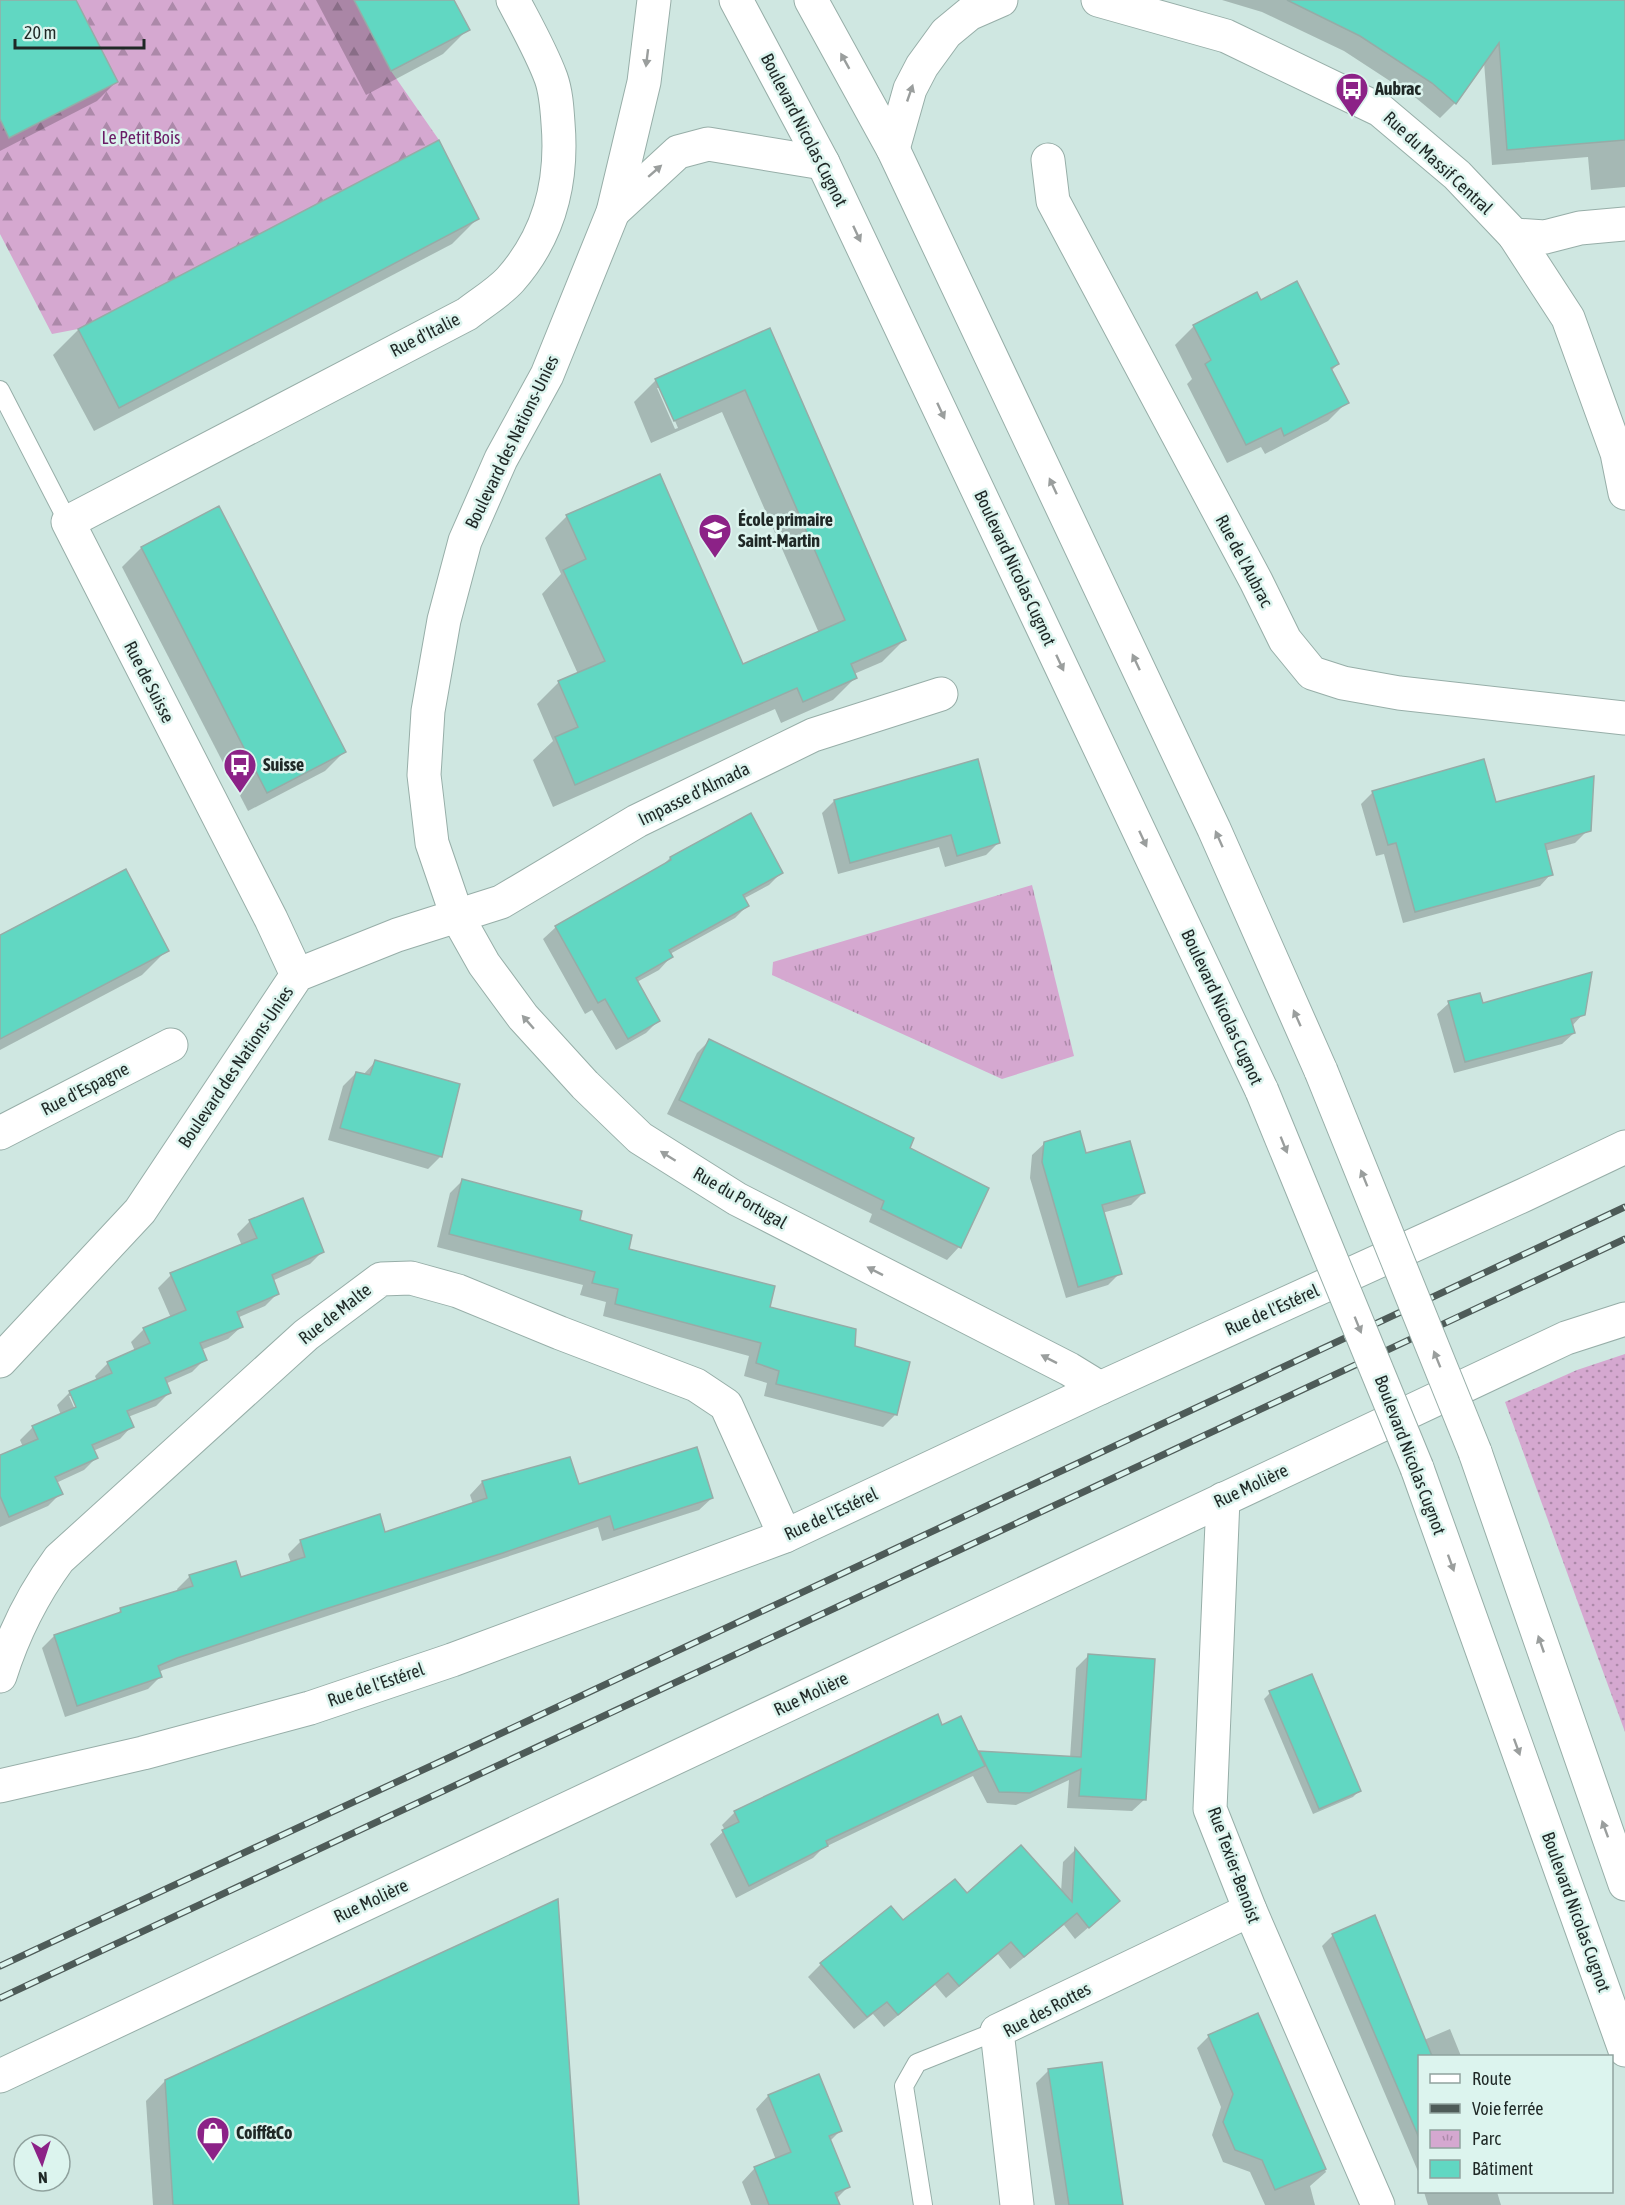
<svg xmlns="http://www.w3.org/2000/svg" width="1625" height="2205" font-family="'Asap Condensed',sans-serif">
<defs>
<pattern id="grass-dots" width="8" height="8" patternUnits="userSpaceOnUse" patternTransform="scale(1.5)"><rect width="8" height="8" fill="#d5a8d0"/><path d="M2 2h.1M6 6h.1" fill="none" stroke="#ac89a9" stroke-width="1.8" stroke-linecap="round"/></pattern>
<pattern id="forest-firs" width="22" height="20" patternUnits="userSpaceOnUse" patternTransform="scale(1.5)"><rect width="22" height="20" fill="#d5a8d0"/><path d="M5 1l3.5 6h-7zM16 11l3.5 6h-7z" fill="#ac89a9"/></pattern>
<pattern id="park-tufts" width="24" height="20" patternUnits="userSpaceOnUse" patternTransform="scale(1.5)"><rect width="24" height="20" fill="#d5a8d0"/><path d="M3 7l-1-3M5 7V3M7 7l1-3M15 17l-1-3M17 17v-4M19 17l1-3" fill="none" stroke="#ac89a9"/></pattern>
</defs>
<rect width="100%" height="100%" fill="#cfe7e1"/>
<!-- grass -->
<path fill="url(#grass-dots)" d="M 1625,1354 L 1625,1732 L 1505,1402 L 1577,1370 Z"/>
<!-- forest -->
<path fill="url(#forest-firs)" d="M 0,0 L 354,0 L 391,71 L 439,140 L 78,329 L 52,334 L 0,234 Z"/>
<!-- park -->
<path fill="url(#park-tufts)" d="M 1032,885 L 1074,1056 L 1002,1079 L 772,975 L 773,962 Z"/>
<!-- shadow -->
<g fill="#0003" fill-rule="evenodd">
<path d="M 0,0 L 74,0 L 116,82 L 97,101 L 0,151 Z"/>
<path d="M 316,0 L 452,0 L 468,29 L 443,54 L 366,95 Z"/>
<path d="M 1222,0 L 1625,0 L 1625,187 L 1591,190 L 1588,157 L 1492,165 L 1484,62 L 1455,103 L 1440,118 L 1416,98 L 1344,51 L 1262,12 Z"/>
<path d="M 477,219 L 452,244 L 94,431 L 53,355 L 78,330 Z"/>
<path d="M 1261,302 L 1338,364 L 1331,371 L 1347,402 L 1328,421 L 1265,454 L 1261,447 L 1227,463 L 1187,384 L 1192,379 L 1175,345 L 1194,326 Z"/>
<path d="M 769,330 L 904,640 L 882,662 L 854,674 L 855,678 L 833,700 L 781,723 L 775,709 L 553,807 L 533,760 L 553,741 L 537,704 L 559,682 L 578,674 L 542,594 L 561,574 L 545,538 L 567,516 L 742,666 L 819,633 L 722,412 L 651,443 L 634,402 L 656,380 ZM 657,388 L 661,388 L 678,428 L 675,429 Z"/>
<path d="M 218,508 L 344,752 L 325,771 L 248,811 L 122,567 L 141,548 Z"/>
<path d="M 1373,792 L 1495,804 L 1587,831 L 1575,843 L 1545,851 L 1551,874 L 1540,886 L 1403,923 L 1384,854 L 1376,856 L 1361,804 Z"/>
<path d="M 834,801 L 998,843 L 986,855 L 945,867 L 939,847 L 838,874 L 822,813 Z"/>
<path d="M 750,815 L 782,872 L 769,885 L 743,899 L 747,906 L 735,918 L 670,954 L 671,957 L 659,970 L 637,982 L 658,1021 L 646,1033 L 616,1050 L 592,1010 L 585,1014 L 543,939 L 556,927 L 662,866 L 670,858 Z"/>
<path d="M 0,937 L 167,950 L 142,975 L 0,1050 Z"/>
<path d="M 1449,1003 L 1482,1005 L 1583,1014 L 1572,1026 L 1574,1033 L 1562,1044 L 1454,1073 L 1437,1014 Z"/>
<path d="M 710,1040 L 908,1148 L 959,1247 L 947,1260 L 869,1222 L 872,1214 L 667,1114 L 697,1053 Z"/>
<path d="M 375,1062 L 441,1156 L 428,1169 L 328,1140 L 343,1086 L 356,1073 L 363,1075 Z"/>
<path d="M 1045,1143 L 1085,1155 L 1143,1193 L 1131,1205 L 1102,1213 L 1120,1273 L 1108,1285 L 1066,1298 L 1030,1178 L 1032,1155 Z"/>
<path d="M 463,1180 L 578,1221 L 627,1250 L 768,1308 L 854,1347 L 908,1363 L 895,1415 L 883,1427 L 764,1396 L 767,1383 L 744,1376 L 749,1356 L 603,1316 L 606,1302 L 580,1295 L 583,1285 L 437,1247 L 450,1193 Z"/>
<path d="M 250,1221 L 323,1251 L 310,1264 L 272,1281 L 278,1293 L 265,1306 L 237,1318 L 241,1327 L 228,1339 L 201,1350 L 205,1359 L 192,1372 L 165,1384 L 169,1393 L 156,1406 L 128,1417 L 132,1426 L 120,1439 L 93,1451 L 96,1458 L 84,1470 L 56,1483 L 61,1493 L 48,1506 L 0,1527 L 0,1456 L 23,1447 L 20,1440 L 32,1428 L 61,1415 L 57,1405 L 70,1392 L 97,1381 L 95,1376 L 108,1363 L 135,1351 L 131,1342 L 144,1329 L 171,1318 L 158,1288 L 171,1275 L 242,1246 L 237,1234 ZM 69,1396 L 73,1396 L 80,1413 L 77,1414 Z"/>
<path d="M 482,1482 L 578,1486 L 712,1498 L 699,1510 L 602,1541 L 598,1527 L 163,1670 L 159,1672 L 160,1677 L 148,1689 L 65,1717 L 42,1648 L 54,1636 L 115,1616 L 121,1610 L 178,1592 L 177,1589 L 190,1576 L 240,1579 L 291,1563 L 288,1554 L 301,1541 L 384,1534 L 473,1504 L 470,1495 Z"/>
<path d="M 1088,1656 L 1145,1799 L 1132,1811 L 1067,1808 L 1069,1780 L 1016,1805 L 987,1803 L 973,1776 L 823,1848 L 813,1858 L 736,1898 L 710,1844 L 725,1830 L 722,1825 L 735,1812 L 941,1727 L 978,1755 L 980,1753 L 1070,1758 L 1076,1668 Z"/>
<path d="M 1270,1693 L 1359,1791 L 1353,1797 L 1313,1814 L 1264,1699 Z"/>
<path d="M 1075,1850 L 1105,1913 L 1075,1939 L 1064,1925 L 1010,1969 L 998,1954 L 946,1998 L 935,1985 L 884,2027 L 873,2014 L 854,2029 L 808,1977 L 821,1964 L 903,1923 L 967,1895 L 1061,1892 L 1063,1862 Z"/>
<path d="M 1333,1935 L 1424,2040 L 1450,2029 L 1461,2056 L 1420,2056 L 1420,2176 L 1322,1946 Z"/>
<path d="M 1257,2015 L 1326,2172 L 1310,2186 L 1315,2205 L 1265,2205 L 1250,2172 L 1223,2162 L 1212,2135 L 1221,2107 L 1197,2048 L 1209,2036 Z"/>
<path d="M 1049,2070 L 1121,2205 L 1055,2205 L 1036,2083 Z"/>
<path d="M 818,2076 L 840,2131 L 830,2141 L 849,2186 L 836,2199 L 839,2205 L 751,2205 L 742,2182 L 754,2169 L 776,2160 L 756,2109 L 768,2096 Z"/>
<path d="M 165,2081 L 578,2205 L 153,2205 L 146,2101 Z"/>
<path d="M 1424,2192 L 1497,2192 L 1501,2205 L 1428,2205 Z"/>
</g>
<!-- building -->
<g fill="#61d7c2" stroke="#96aca7" stroke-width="1.5">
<path d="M 0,0 L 76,0 L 118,82 L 9,138 L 0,119 Z"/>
<path d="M 354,0 L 454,0 L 470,30 L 391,71 Z"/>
<path d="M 1287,0 L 1625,0 L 1625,140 L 1507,150 L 1499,43 L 1456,104 L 1432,83 L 1360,36 Z"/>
<path d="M 439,140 L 479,219 L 119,408 L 78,329 Z"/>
<path d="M 1297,281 L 1339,364 L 1331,368 L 1349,403 L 1284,436 L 1281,428 L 1246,445 L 1205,364 L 1211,360 L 1193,325 L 1257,292 L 1261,300 Z"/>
<path d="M 770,328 L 906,640 L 851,664 L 857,678 L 803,702 L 797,688 L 575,785 L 555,737 L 578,727 L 558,681 L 605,661 L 563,570 L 586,559 L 566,515 L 660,474 L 743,664 L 845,620 L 745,390 L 674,421 L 655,379 Z"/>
<path d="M 219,506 L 346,752 L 267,793 L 141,547 Z"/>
<path d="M 978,759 L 1000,843 L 957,856 L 951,835 L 850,863 L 834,800 Z"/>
<path d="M 1484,759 L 1496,802 L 1594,776 L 1591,831 L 1545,844 L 1553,875 L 1415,912 L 1396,843 L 1388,845 L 1372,791 Z"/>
<path d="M 751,813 L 783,873 L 743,895 L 749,906 L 669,950 L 673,957 L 636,978 L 660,1021 L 628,1039 L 605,999 L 598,1003 L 555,926 L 671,860 L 670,857 Z"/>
<path d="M 126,869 L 169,951 L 0,1039 L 0,935 Z"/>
<path d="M 1592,972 L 1585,1015 L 1571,1019 L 1575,1033 L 1465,1062 L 1448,1001 L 1480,993 L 1483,1003 Z"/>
<path d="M 709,1039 L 914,1138 L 910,1148 L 989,1188 L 961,1248 L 881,1209 L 884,1201 L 679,1100 Z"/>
<path d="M 375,1060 L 460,1084 L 442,1157 L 340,1128 L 356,1072 L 370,1075 Z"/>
<path d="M 1080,1131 L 1086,1153 L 1130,1141 L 1145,1193 L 1102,1205 L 1122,1274 L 1078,1287 L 1042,1162 L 1044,1142 Z"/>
<path d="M 462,1179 L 582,1211 L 580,1220 L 632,1235 L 629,1249 L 775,1286 L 770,1307 L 856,1329 L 855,1346 L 910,1362 L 897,1415 L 776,1384 L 779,1371 L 756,1363 L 761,1343 L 615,1304 L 618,1289 L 592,1283 L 595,1272 L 449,1234 Z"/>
<path d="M 303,1198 L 324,1252 L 272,1275 L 279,1294 L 237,1312 L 243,1327 L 200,1343 L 207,1360 L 165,1378 L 171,1393 L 127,1411 L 134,1427 L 92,1445 L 98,1458 L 55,1477 L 63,1494 L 9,1517 L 0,1496 L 0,1455 L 38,1439 L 32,1426 L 76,1407 L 69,1391 L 112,1373 L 107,1362 L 150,1343 L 143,1328 L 186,1310 L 170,1273 L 257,1238 L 249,1220 Z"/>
<path d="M 697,1447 L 713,1498 L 614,1530 L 610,1516 L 503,1553 L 322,1610 L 177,1658 L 158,1666 L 162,1677 L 77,1706 L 54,1635 L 121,1612 L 120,1608 L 193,1586 L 189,1575 L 236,1561 L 241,1577 L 305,1557 L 300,1540 L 380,1514 L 385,1532 L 487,1498 L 482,1481 L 570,1457 L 579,1484 Z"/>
<path d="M 1088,1654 L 1155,1659 L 1146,1800 L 1079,1796 L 1081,1769 L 1030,1793 L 999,1792 L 979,1751 L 1081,1757 Z"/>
<path d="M 1312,1674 L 1361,1791 L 1319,1809 L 1269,1691 Z"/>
<path d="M 938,1714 L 942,1725 L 961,1716 L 985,1766 L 826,1841 L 828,1846 L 749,1886 L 722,1830 L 739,1822 L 734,1811 Z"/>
<path d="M 1021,1845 L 1072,1902 L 1075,1848 L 1120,1901 L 1089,1928 L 1077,1913 L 1024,1957 L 1011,1942 L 959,1986 L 948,1973 L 898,2015 L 887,2002 L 867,2017 L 820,1963 L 891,1906 L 903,1920 L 955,1879 L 967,1893 Z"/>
<path d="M 558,1899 L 579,2205 L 173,2205 L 165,2080 Z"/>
<path d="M 1375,1915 L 1432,2056 L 1419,2056 L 1419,2138 L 1332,1934 Z"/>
<path d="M 1258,2013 L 1326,2169 L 1275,2190 L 1262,2160 L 1235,2150 L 1223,2122 L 1233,2094 L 1208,2035 Z"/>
<path d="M 1102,2062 L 1123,2205 L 1069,2205 L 1048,2069 Z"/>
<path d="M 819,2074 L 842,2131 L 829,2136 L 850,2187 L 835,2193 L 840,2205 L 769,2205 L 754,2167 L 791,2152 L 768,2095 Z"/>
</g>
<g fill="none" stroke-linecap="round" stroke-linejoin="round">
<!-- service casing -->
<g stroke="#97aea8" stroke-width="20">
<g id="service">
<path d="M 0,390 L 68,522"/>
<path d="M 923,2205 L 904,2086 L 917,2063 L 997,2031"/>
</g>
</g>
<!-- minor casing -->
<g stroke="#97aea8" stroke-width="35">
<g id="minor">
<path d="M 654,0 L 644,82 L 613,212 L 547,375 L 501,459 L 465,541 L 444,620 L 428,711 L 424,775 L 432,843 L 457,916 L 484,964 L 523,1017 L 585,1085 L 640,1138 L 737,1199 L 1069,1369 L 1100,1388"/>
<path d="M 1098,0 L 1226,36 L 1380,110 L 1457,175 L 1514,235 L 1568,318 L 1617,453 L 1625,493"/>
<path d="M 893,149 L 910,89 L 922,66 L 946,33 L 969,14 L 1001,0"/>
<path d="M 1048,160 L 1053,201 L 1256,581 L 1285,640 L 1312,673 L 1343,683 L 1399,693 L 1625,718"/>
<path d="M 613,212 L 678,152 L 708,144 L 823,163"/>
<path d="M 1514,235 L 1545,237 L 1580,228 L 1625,224"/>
<path d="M 297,975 L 271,919 L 68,522 L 467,314 C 481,303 498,293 510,280 C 550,235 563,182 558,123 C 557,108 556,92 551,78 C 541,51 526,25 513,0"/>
<path d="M 0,1133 L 171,1045"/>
<path d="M 0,1361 L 140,1211 L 297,975 L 397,935 L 501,902 L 637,821 L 813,735 L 941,694"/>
<path d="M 1223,1499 L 1210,1809 L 1250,1910 L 1378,2205"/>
<path d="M 0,1676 C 13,1635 34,1593 59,1559 L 306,1335 L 381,1279 L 411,1278 L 458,1291 L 560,1333 L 696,1385 L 726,1405 L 785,1536"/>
<path d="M 0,1786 L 143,1753 L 310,1708 L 452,1660 L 785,1536 L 1100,1388 L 1524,1195 L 1625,1147"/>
<path d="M 0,2076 L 1566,1338 L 1625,1319"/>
<path d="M 1017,2205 L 997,2031 L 1250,1910"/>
</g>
</g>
<!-- primary casing -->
<g stroke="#97aea8" stroke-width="35">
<g id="primary">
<path d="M 736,0 L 823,163 L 1262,1091"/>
<path d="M 811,0 L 893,149 L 1214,829 L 1321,1071"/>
<path d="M 1475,1452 L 1625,1884"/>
<path d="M 1417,1468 L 1625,2050"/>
</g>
</g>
<!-- service -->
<use href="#service" stroke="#fff" stroke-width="18"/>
<!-- minor -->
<use href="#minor" stroke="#fff" stroke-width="33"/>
<!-- primary -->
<use href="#primary" stroke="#fff" stroke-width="33"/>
<!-- rail casing -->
<g stroke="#4e5b58" stroke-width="7">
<g id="rail">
<path d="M 0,1966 L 444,1760 L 1625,1207"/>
<path d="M 0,1998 L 1625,1239"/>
</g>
</g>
<!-- rail -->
<use href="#rail" stroke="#dcf4ee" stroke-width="4.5" stroke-dasharray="14" stroke-linecap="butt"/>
<!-- primary-bridge casing -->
<g stroke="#97aea8" stroke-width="35" stroke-linecap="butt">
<g id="primary-bridge">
<path d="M 1321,1071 L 1475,1452"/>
<path d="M 1262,1091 L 1417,1468"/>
</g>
</g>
<!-- primary-bridge -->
<use href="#primary-bridge" stroke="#fff" stroke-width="33"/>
</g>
<!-- one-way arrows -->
<defs><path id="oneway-solid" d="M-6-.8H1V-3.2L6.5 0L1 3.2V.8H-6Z" transform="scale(1.5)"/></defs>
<g fill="#9a9e9d">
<use href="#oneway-solid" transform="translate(647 58) rotate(97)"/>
<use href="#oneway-solid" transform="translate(845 61) rotate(-119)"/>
<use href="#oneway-solid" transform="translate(910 93) rotate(-71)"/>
<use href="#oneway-solid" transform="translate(655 171) rotate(-41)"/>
<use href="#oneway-solid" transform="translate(857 234) rotate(65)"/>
<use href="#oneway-solid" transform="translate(941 411) rotate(65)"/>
<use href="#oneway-solid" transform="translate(1053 486) rotate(-115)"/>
<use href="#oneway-solid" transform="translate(1136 662) rotate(-115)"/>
<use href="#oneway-solid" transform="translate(1060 663) rotate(65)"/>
<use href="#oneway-solid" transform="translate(1143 839) rotate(65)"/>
<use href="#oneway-solid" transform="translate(1219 839) rotate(-114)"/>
<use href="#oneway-solid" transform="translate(1297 1018) rotate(-114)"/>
<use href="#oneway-solid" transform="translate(528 1022) rotate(-131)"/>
<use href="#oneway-solid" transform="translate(1284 1145) rotate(68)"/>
<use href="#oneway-solid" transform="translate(668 1156) rotate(-148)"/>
<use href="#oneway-solid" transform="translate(1364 1178) rotate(-112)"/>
<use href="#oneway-solid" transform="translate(875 1271) rotate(-153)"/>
<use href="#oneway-solid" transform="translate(1358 1325) rotate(68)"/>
<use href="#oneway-solid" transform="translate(1049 1359) rotate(-153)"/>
<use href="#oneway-solid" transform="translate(1437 1359) rotate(-112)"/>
<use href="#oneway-solid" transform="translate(1451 1563) rotate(70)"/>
<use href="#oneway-solid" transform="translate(1541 1644) rotate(-109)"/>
<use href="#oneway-solid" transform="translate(1517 1747) rotate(70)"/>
<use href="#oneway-solid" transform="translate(1605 1829) rotate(-110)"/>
</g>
<!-- icons -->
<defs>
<g id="bus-pin" transform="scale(1.725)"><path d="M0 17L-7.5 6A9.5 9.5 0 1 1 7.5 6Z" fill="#8c2287" stroke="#dcf4ee"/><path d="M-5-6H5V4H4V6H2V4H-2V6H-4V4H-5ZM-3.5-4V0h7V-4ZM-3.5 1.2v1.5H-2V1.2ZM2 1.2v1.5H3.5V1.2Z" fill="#fff"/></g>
<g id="school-pin" transform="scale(1.725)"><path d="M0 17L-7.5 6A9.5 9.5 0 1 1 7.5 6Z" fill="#8c2287" stroke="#dcf4ee"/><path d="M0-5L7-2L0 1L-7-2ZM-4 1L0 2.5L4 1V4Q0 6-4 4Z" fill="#fff"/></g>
<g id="shop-pin" transform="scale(1.725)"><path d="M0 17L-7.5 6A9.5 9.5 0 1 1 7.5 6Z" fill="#8c2287" stroke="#dcf4ee"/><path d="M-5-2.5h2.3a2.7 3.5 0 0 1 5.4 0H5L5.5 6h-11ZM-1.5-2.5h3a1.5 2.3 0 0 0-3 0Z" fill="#fff"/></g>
</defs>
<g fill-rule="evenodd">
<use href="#bus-pin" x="1352" y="89"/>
<use href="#school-pin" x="715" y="530"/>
<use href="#bus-pin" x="240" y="765"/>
<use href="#shop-pin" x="213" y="2133"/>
</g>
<g text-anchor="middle" stroke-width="5" stroke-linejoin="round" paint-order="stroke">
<!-- poi labels -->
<g font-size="18" font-weight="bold" fill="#1f2826" stroke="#dcf4ee" text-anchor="start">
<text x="1375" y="95">Aubrac</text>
<text x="738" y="526">École primaire<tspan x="738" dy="21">Saint-Martin</tspan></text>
<text x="263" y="771">Suisse</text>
<text x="236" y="2139">Coiff&amp;Co</text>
</g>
<!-- street labels -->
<g font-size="18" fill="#1f2826" stroke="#dcf4ee">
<text transform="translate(804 130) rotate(63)" y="6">Boulevard Nicolas Cugnot</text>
<text transform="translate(1438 163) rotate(43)" y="6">Rue du Massif Central</text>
<text transform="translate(425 335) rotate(-27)" y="6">Rue d'Italie</text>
<text transform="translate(512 442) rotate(-64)" y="6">Boulevard des Nations-Unies</text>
<text transform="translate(1244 561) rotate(62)" y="6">Rue de l'Aubrac</text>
<text transform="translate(1015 568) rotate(65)" y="6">Boulevard Nicolas Cugnot</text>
<text transform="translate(149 682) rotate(63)" y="6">Rue de Suisse</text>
<text transform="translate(694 794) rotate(-26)" y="6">Impasse d’Almada</text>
<text transform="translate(1222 1007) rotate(65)" y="6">Boulevard Nicolas Cugnot</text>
<text transform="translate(236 1067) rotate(-56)" y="6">Boulevard des Nations-Unies</text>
<text transform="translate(85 1089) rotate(-27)" y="6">Rue d'Espagne</text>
<text transform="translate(740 1198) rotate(30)" y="6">Rue du Portugal</text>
<text transform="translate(1272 1310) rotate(-24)" y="6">Rue de l'Estérel</text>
<text transform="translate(335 1314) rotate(-38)" y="6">Rue de Malte</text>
<text transform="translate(1410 1455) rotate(69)" y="6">Boulevard Nicolas Cugnot</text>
<text transform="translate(1251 1486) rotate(-25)" y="6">Rue Molière</text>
<text transform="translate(831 1514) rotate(-25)" y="6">Rue de l'Estérel</text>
<text transform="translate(376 1685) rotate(-19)" y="6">Rue de l'Estérel</text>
<text transform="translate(811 1694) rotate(-25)" y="6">Rue Molière</text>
<text transform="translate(1234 1865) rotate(70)" y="6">Rue Texier-Benoist</text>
<text transform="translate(371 1901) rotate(-25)" y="6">Rue Molière</text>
<text transform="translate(1576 1912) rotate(70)" y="6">Boulevard Nicolas Cugnot</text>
<text transform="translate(1047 2010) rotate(-28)" y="6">Rue des Rottes</text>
</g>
<!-- park labels -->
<g font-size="18" fill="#6a1c66" stroke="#dcf4ee">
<text x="141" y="144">Le Petit Bois</text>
</g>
</g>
<!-- legend -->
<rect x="1418" y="2055" width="195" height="138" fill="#dcf4ee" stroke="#90a29e" stroke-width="1.5"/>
<rect x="1430" y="2074" width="30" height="9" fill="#ffffff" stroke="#90a29e" stroke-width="1.5"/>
<text x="1472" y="2085" font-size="18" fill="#1f2826">Route</text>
<rect x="1430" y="2104" width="30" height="9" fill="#4e5b58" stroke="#90a29e" stroke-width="1.5"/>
<text x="1472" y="2115" font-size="18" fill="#1f2826">Voie ferrée</text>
<rect x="1430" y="2130" width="30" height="18" fill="url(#park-tufts)" stroke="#90a29e" stroke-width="1.5"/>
<text x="1472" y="2145" font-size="18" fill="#1f2826">Parc</text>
<rect x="1430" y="2160" width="30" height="18" fill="#61d7c2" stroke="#90a29e" stroke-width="1.5"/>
<text x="1472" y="2175" font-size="18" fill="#1f2826">Bâtiment</text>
<!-- north arrow -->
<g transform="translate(42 2163) rotate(177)"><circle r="28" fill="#dcf4ee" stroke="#90a29e" stroke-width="1.5"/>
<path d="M0-4.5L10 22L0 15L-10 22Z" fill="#8c2287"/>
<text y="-9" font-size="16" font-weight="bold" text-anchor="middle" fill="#1f2826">N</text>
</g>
<!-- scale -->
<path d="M15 39v9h129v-9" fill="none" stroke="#1f2826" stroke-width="3"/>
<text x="24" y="39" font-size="18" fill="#1f2826" stroke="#dcf4ee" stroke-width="4.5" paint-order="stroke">20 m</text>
</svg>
